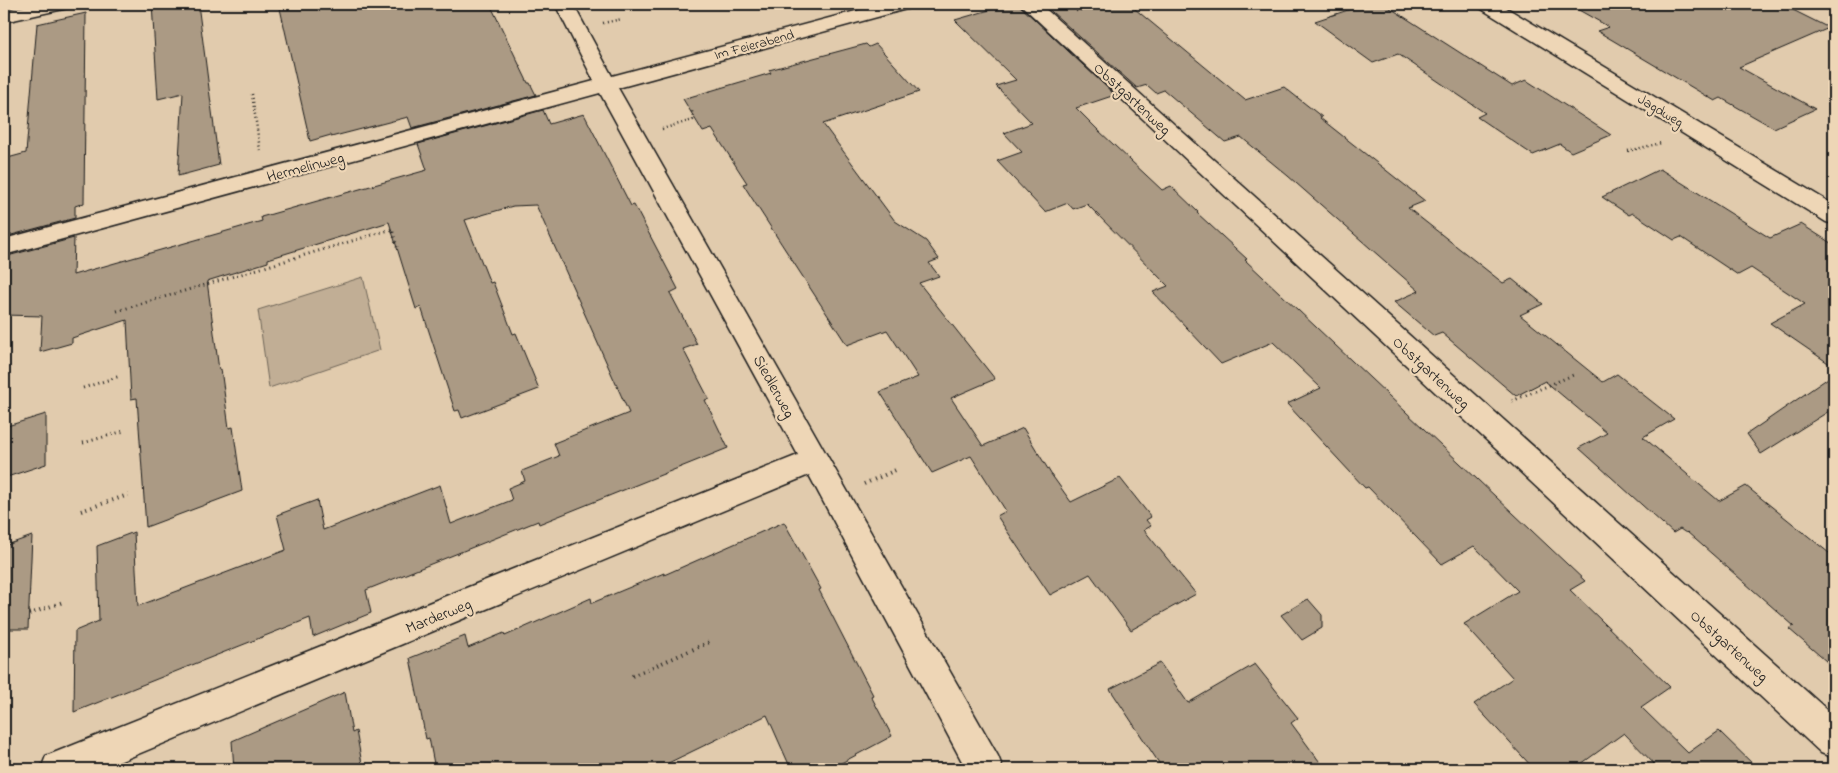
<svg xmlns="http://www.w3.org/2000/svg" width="1838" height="773" font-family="'Indie Flower',sans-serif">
<rect width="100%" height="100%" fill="#e1cbad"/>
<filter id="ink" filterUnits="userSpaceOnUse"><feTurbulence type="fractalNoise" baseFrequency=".02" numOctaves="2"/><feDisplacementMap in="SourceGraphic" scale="10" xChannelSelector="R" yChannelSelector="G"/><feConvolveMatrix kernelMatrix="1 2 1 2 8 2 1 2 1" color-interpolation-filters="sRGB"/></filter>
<g filter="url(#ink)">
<!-- green -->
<path fill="#c1ae95" stroke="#6e6558" d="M 363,277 L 380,350 L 269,388 L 258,310 Z"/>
<!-- building -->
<g fill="#ab9a84" stroke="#1c1c1c">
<path d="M 152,4 L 198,4 L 219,165 L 178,176 L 183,93 L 158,99 Z"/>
<path d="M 279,4 L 490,4 L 528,83 L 530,83 L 536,95 L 412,128 L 408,117 L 331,137 L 331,135 L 310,141 Z"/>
<path d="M 1010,4 L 1018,4 L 1115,95 L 1076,108 L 1098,130 L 1162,190 L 1171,186 L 1198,212 L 1197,213 L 1247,259 L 1245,260 L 1585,581 L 1570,590 L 1670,687 L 1641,707 L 1688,753 L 1719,731 L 1758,769 L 1659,769 L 1624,733 L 1574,769 L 1534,769 L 1474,704 L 1513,678 L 1464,624 L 1518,591 L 1474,546 L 1442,564 L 1368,487 L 1365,488 L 1287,404 L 1321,388 L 1273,342 L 1221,364 L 1153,292 L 1168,286 L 1087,204 L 1073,209 L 1068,203 L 1045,212 L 997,161 L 1022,152 L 1004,133 L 1032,123 L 996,86 L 1016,80 L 955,20 Z"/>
<path d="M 1043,4 L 1129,4 L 1245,100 L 1284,87 L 1322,117 L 1320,118 L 1425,201 L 1408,208 L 1503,283 L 1512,279 L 1543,304 L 1520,315 L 1603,382 L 1617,374 L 1674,419 L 1643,437 L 1719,501 L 1746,486 L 1834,557 L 1834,668 L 1789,629 L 1794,626 L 1687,532 L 1686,533 L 1680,529 L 1673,533 L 1579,448 L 1607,433 L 1545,381 L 1516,396 L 1442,333 L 1434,336 L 1394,302 L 1419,291 L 1288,176 L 1241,137 L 1225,142 L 1164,90 L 1156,93 L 1147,85 L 1137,88 Z"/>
<path d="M 1366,4 L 1384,4 L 1512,86 L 1526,80 L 1611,135 L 1571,152 L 1560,144 L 1533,155 L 1477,117 L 1485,113 L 1398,54 L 1373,63 L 1315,21 Z"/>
<path d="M 1568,4 L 1781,4 L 1829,28 L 1739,67 L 1815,109 L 1774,128 L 1721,98 L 1715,101 L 1597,31 L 1609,27 Z"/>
<path d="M 86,13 L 84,203 L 75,206 L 75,218 L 4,237 L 4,159 L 26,153 L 37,24 Z"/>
<path d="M 866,44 L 869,47 L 876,44 L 919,92 L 823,124 L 895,221 L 926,241 L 939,259 L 929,263 L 939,276 L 919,283 L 995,379 L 951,398 L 983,446 L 1023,428 L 1051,474 L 1071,502 L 1120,478 L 1151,517 L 1146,520 L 1151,526 L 1144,530 L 1196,594 L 1131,630 L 1090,574 L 1050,595 L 997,516 L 1006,511 L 971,456 L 932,473 L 880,392 L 918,377 L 887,330 L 847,345 L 755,203 L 743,184 L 747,183 L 712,129 L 703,132 L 683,99 L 771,73 L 769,70 Z"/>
<path d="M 543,110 L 549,124 L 584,114 L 631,206 L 634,205 L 678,289 L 670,293 L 697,344 L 683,349 L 709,399 L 705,400 L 728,448 L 539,524 L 538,521 L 366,590 L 371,613 L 313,637 L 310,618 L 74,712 L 75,631 L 99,621 L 97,546 L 134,532 L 138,606 L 286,550 L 277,515 L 317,500 L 323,530 L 440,485 L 451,524 L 512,500 L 508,488 L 525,481 L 522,471 L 559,456 L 554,443 L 629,413 L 536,205 L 513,206 L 465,220 L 490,283 L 493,282 L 513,334 L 516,333 L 539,389 L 462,418 L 459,410 L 455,411 L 421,307 L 416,309 L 389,222 L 268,259 L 268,262 L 207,281 L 219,370 L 221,369 L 229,428 L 233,427 L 242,491 L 146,527 L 137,398 L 131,399 L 127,320 L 72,338 L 72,343 L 40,352 L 42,316 L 4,315 L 4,257 L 74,238 L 73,275 L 262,221 L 261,217 L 427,170 L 418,144 Z"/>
<path d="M 1660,169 L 1770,238 L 1801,224 L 1834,245 L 1834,367 L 1770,323 L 1805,304 L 1751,268 L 1738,275 L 1681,237 L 1674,240 L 1633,213 L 1629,215 L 1602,197 Z"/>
<path d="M 1834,374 L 1834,408 L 1761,454 L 1747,434 Z"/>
<path d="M 46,414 L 46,464 L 4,478 L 4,427 Z"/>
<path d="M 784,522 L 821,589 L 819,590 L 873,695 L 871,696 L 892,736 L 830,769 L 791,769 L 767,715 L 656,769 L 435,769 L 429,738 L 426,739 L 410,658 L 465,636 L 468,648 L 504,633 L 505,636 L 591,598 L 592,603 L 664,573 L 664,575 Z"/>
<path d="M 32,536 L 28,629 L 4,629 L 4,546 Z"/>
<path d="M 1308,599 L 1322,615 L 1322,628 L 1302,640 L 1281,615 Z"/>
<path d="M 1160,663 L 1188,703 L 1255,664 L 1298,718 L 1291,723 L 1325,769 L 1163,769 L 1110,689 Z"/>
<path d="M 345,692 L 352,733 L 356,731 L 363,769 L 234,769 L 232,741 Z"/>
</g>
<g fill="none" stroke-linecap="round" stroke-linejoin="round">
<!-- minor casing -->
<g stroke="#1c1c1c" stroke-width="3">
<g id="minor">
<path d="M 35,4 L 70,4 L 68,8 L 4,22 L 4,10 Z"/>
<path d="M 555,4 L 573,4 L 612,76 L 882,4 L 912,4 L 910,8 L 618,88 L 998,756 L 1003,769 L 966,769 L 809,475 L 102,769 L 41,769 L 46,756 L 798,455 L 600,93 L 4,255 L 4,239 L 594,81 Z"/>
<path d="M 1020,4 L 1040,4 L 1834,716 L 1834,758 L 1821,753 Z"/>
<path d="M 1478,4 L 1500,4 L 1834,205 L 1834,224 L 1826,222 L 1480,8 Z"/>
<path d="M 1822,4 L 1834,4 L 1834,11 L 1824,8 Z"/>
</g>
</g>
<!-- path-far2 -->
<g stroke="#1c1c1c" stroke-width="2.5" stroke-dasharray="1 3" stroke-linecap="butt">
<path d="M 1076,11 L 1102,4"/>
<path d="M 603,23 L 622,19"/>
<path d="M 252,94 L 260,150"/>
<path d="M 662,129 L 693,120 L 692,111"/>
<path d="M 1628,151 L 1661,143"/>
</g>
<!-- path-far1 -->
<g stroke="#1c1c1c" stroke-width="3" stroke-dasharray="1 4" stroke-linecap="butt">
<path d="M 117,311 L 392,229 L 397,247"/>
<path d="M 83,388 L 120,376"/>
<path d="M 1512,401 L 1573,375"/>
<path d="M 83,443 L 124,431"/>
</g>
<!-- path -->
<g stroke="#1c1c1c" stroke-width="4" stroke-dasharray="1 4.5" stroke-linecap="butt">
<path d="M 864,484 L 898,469"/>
<path d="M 81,511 L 128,495"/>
<path d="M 29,614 L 63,602"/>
<path d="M 632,676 L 712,641"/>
</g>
<!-- minor -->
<use href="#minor" fill="#eed6b6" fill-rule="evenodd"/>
</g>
</g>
<g text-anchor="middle" stroke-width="4.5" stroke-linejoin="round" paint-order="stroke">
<!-- far-street labels -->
<g font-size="14" fill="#1c1c1c" stroke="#eed6b6">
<text transform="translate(754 44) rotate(-15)" y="5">Im Feierabend</text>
<text transform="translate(1661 110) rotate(31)" y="5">Jagdweg</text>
</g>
<!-- street labels -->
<g font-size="16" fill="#1c1c1c" stroke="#eed6b6">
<text transform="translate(1133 98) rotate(43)" y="6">Obstgartenweg</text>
<text transform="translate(305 166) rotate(-15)" y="6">Hermelinweg</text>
<text transform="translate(1432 372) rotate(43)" y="6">Obstgartenweg</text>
<text transform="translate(775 386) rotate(61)" y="6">Siedlerweg</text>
<text transform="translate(438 615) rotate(-22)" y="6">Marderweg</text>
<text transform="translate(1730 645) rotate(42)" y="6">Obstgartenweg</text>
</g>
</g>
<!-- margin -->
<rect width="1838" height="773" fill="none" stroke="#eed6b6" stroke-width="20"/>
<rect x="10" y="10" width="1818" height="753" fill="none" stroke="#1c1c1c" stroke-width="2" filter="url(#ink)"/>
</svg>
